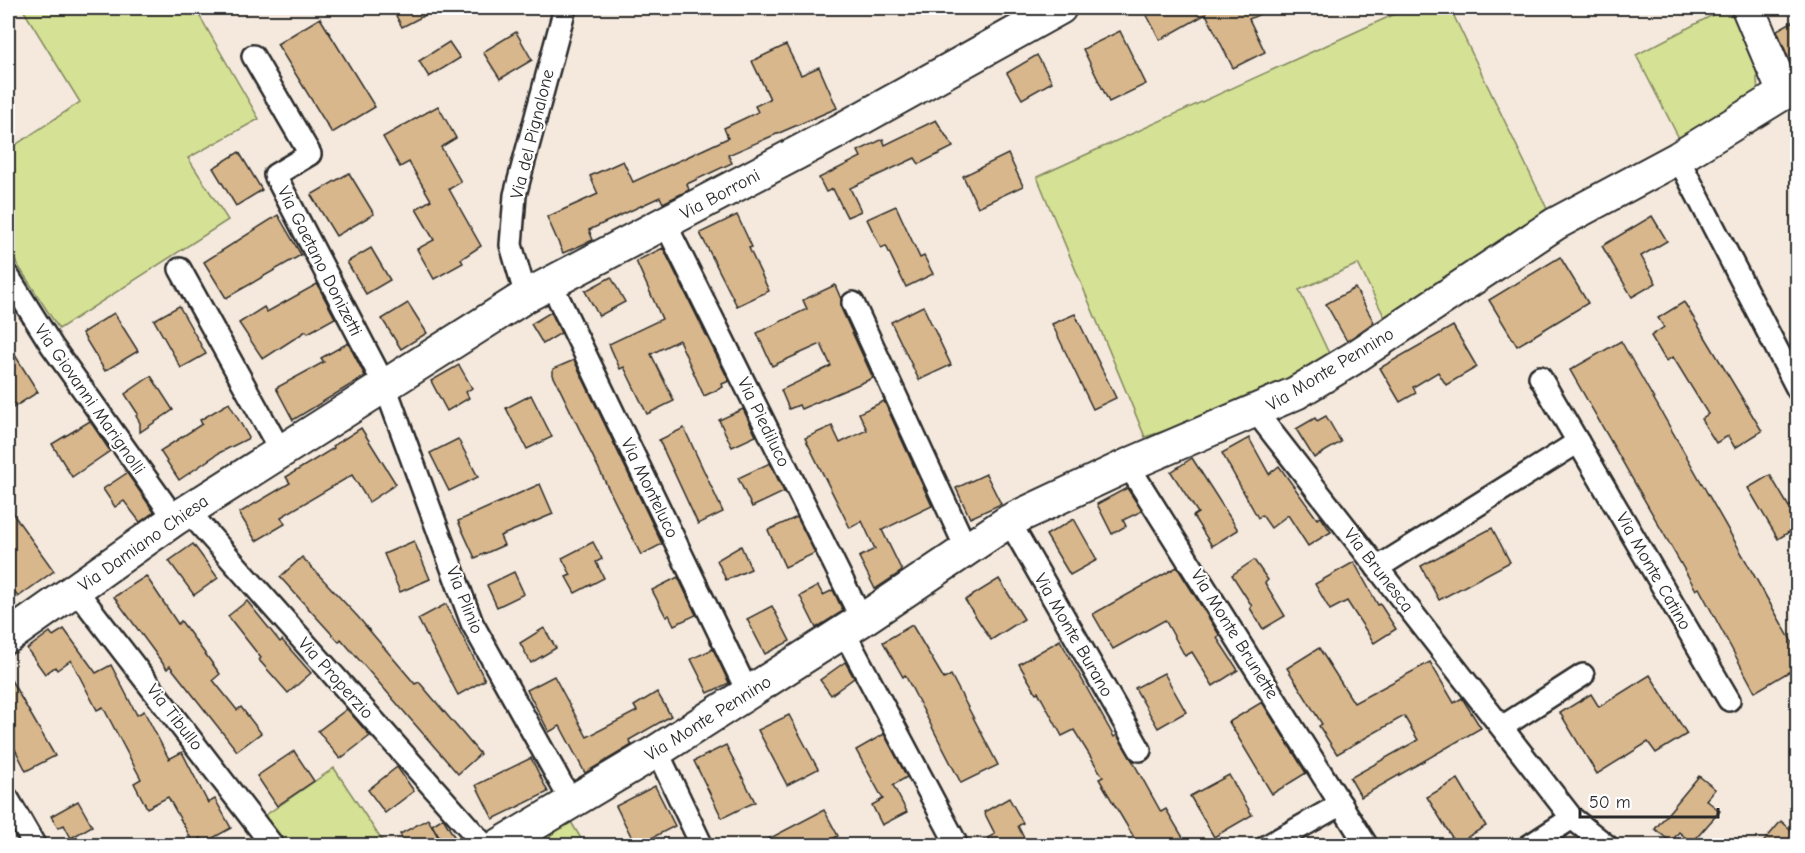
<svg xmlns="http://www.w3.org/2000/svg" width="1805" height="853" font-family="'Comic Neue',sans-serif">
<rect width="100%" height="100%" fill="#f4e9dc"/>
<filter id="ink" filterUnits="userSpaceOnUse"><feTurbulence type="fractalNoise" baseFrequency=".0167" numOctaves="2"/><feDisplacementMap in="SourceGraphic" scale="12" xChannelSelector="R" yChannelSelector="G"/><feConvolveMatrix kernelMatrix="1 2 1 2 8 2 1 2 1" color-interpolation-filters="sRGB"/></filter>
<g filter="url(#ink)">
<!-- green -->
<g fill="#d5e194" stroke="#808660" stroke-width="1.5">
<path d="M 22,8 L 195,8 L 259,119 L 188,158 L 228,220 L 59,329 L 8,250 L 8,150 L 80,102 Z"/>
<path d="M 1408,8 L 1450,8 L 1550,215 L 1390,328 L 1358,264 L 1299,290 L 1333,362 L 1246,405 L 1145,437 L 1037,177 Z"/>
<path d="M 1726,8 L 1736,8 L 1756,66 L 1758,93 L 1682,144 L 1636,55 Z"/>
<path d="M 334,768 L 385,845 L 273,845 L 257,821 Z"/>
<path d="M 568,817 L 585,845 L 518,846 Z"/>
</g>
<!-- building -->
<g fill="#d9b78c" stroke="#2b2b2b" stroke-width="1.5">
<path d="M 392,8 L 439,8 L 402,27 Z"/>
<path d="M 1143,8 L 1273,8 L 1249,19 L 1265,52 L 1233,68 L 1206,14 L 1160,40 Z"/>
<path d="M 320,18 L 375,107 L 332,133 L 277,44 Z"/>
<path d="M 1797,19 L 1797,79 L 1777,30 Z"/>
<path d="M 1120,31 L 1146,84 L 1109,102 L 1083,49 Z"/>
<path d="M 516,32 L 532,60 L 500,79 L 483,52 Z"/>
<path d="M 449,42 L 460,58 L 429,77 L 419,61 Z"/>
<path d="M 786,45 L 801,75 L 819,67 L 837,108 L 728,155 L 732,163 L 687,184 L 689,190 L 663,203 L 660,197 L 589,230 L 593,240 L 563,253 L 547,217 L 598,194 L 590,176 L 623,161 L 633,182 L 728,138 L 724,128 L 758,112 L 755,106 L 770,99 L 752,61 Z"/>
<path d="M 1037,55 L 1052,82 L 1022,99 L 1007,73 Z"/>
<path d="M 438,106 L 456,138 L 441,147 L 461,182 L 449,189 L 481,246 L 461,259 L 463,263 L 434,279 L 417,249 L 434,240 L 416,209 L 431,200 L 409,162 L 400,167 L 383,137 Z"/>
<path d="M 936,120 L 953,147 L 919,164 L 915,158 L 850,188 L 861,211 L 847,217 L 833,189 L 826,192 L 819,178 L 861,157 L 858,151 L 883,139 L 885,145 Z"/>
<path d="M 239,152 L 262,190 L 236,206 L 213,168 Z"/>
<path d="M 1008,154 L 1023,186 L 978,207 L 963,176 Z"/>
<path d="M 349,173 L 374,214 L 336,236 L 311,195 Z"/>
<path d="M 896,206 L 920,258 L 924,256 L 933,274 L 906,287 L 886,246 L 881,248 L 867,219 Z"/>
<path d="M 278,215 L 301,255 L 226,298 L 204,262 Z"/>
<path d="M 737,215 L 752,247 L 749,248 L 769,291 L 737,306 L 700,233 Z"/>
<path d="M 1652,216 L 1667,241 L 1641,256 L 1656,283 L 1632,297 L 1602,246 Z"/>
<path d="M 371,248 L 390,280 L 366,294 L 347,262 Z"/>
<path d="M 663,248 L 729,381 L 722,384 L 723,387 L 704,396 L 679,340 L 651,354 L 674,401 L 647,414 L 624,367 L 620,369 L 609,344 L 662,319 L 636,261 Z"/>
<path d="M 1560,257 L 1588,303 L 1517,346 L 1489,300 Z"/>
<path d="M 611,277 L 625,302 L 599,316 L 585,291 Z"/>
<path d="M 317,284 L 335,318 L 308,333 L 306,331 L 263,359 L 239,323 L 264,307 L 267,312 Z"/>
<path d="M 835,285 L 841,299 L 841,308 L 873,378 L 801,409 L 799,405 L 789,409 L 781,390 L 831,366 L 821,344 L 772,366 L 757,333 L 807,309 L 803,300 Z"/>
<path d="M 1355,288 L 1374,322 L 1347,341 L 1326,304 Z"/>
<path d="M 1684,302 L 1762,431 L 1735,448 L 1728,436 L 1716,443 L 1701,419 L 1708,414 L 1673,357 L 1666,361 L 1651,336 L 1664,327 L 1658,318 Z"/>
<path d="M 408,303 L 427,333 L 401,349 L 382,319 Z"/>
<path d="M 179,306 L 206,354 L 181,368 L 154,320 Z"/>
<path d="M 923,306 L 951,365 L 919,380 L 891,322 Z"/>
<path d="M 551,312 L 561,333 L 543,344 L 531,324 Z"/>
<path d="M 114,313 L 138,351 L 105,371 L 82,333 Z"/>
<path d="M 1075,314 L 1116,398 L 1093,409 L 1052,324 Z"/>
<path d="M 1453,326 L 1477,367 L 1446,385 L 1438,372 L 1413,387 L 1416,393 L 1400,402 L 1380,368 Z"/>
<path d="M 1621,341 L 1797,651 L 1797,667 L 1755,692 L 1699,588 L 1696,590 L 1570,370 Z"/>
<path d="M 348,343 L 365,376 L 293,420 L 276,388 L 324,362 L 321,358 Z"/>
<path d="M 8,344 L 38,392 L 8,411 Z"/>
<path d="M 574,360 L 662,544 L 641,555 L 553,375 L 553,369 Z"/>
<path d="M 459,365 L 472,388 L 466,392 L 469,398 L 447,411 L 431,381 Z"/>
<path d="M 151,376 L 173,410 L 140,432 L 140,423 L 136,416 L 138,414 L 125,394 Z"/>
<path d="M 531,395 L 552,437 L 527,449 L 506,408 Z"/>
<path d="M 884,401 L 932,506 L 882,530 L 902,571 L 875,589 L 859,557 L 875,549 L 862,521 L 850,528 L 805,438 L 832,426 L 840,443 L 867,430 L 859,413 Z"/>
<path d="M 229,403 L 249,438 L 219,453 L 179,480 L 160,451 L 202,424 L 200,420 Z"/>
<path d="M 743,409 L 756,436 L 732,447 L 719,420 Z"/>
<path d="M 1326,416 L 1341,442 L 1314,458 L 1296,429 L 1315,418 L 1317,421 Z"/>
<path d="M 90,421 L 110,451 L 72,477 L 52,444 Z"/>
<path d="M 361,428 L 396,484 L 369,502 L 352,475 L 281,517 L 285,524 L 256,541 L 239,513 L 290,483 L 286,477 L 334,448 L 333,446 Z"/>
<path d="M 684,428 L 723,512 L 698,524 L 659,440 Z"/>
<path d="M 1249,438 L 1269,474 L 1279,466 L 1317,519 L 1321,517 L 1331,532 L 1308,546 L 1288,515 L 1271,528 L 1262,515 L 1258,518 L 1222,453 Z"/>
<path d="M 458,439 L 478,477 L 449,491 L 430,453 Z"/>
<path d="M 1192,458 L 1238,530 L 1212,546 L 1193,516 L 1198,513 L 1171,472 Z"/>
<path d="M 770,463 L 784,492 L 752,507 L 738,478 Z"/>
<path d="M 127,473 L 154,512 L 140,522 L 124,501 L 115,507 L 103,489 Z"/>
<path d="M 986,474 L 1001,504 L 970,518 L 956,488 Z"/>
<path d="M 1770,475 L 1789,507 L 1797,502 L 1797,527 L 1778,539 L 1748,488 Z"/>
<path d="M 540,484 L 553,514 L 500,536 L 504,545 L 475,558 L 458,521 Z"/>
<path d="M 1127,488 L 1142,511 L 1123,520 L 1126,526 L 1112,534 L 1097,504 Z"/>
<path d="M 8,507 L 54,571 L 18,597 L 8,583 Z"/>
<path d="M 797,517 L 815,553 L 785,567 L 768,530 Z"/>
<path d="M 1074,519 L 1097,560 L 1070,575 L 1046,535 Z"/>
<path d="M 1492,528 L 1510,562 L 1439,600 L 1421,566 Z"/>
<path d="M 414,541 L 430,579 L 400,592 L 384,554 Z"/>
<path d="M 593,542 L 602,559 L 596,562 L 604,578 L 575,593 L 566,577 L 571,575 L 562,558 Z"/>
<path d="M 193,544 L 218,578 L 194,595 L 169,561 Z"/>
<path d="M 741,546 L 751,569 L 726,580 L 717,560 Z"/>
<path d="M 302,557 L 358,617 L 415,684 L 419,682 L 480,754 L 458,774 L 341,639 L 339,642 L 280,577 Z"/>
<path d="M 1254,560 L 1268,580 L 1265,583 L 1285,616 L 1263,629 L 1250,608 L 1252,606 L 1232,575 Z"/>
<path d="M 1354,562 L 1378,605 L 1380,604 L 1396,629 L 1374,643 L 1347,601 L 1330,610 L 1315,584 Z"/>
<path d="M 1177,567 L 1220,636 L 1217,638 L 1238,670 L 1213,686 L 1192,652 L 1185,656 L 1165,620 L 1113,649 L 1093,614 Z"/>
<path d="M 514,572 L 524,594 L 497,607 L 487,585 Z"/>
<path d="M 146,576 L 178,624 L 181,621 L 220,674 L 213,680 L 237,710 L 241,707 L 261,733 L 237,751 L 170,666 L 167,669 L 114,597 Z"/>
<path d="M 678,577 L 696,615 L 674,625 L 669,615 L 666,617 L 652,590 Z"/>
<path d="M 999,579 L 1024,619 L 991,640 L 965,600 Z"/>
<path d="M 818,586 L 823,595 L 833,590 L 843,611 L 816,628 L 800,596 Z"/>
<path d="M 247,601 L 280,642 L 282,640 L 311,673 L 288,693 L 259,660 L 261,658 L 228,616 Z"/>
<path d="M 446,604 L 485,680 L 458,695 L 418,619 Z"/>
<path d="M 772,606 L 790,641 L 765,654 L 747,619 Z"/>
<path d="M 912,625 L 944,679 L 951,675 L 998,765 L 961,783 L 905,675 L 903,677 L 883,642 Z"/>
<path d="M 544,628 L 556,648 L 531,663 L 520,643 Z"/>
<path d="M 64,629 L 96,673 L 111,665 L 137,715 L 144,711 L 169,759 L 182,752 L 208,803 L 215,799 L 231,828 L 204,843 L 201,838 L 193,842 L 168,797 L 147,808 L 134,783 L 141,779 L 103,707 L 97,710 L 71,660 L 57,670 L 55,667 L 45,674 L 27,649 L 50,632 L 53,636 Z"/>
<path d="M 1060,640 L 1114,737 L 1117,735 L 1132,760 L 1161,812 L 1166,809 L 1188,846 L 1139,846 L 1099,779 L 1103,777 L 1074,730 L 1062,736 L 1038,692 L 1036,693 L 1019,664 Z"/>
<path d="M 1319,648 L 1354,703 L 1430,662 L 1454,703 L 1462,698 L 1481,728 L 1361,797 L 1350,778 L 1418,740 L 1404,716 L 1337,754 L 1319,726 L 1322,724 L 1287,668 Z"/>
<path d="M 713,649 L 729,683 L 708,693 L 691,659 Z"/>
<path d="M 845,662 L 854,678 L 831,695 L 820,680 Z"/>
<path d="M 1164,673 L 1186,712 L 1158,728 L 1135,688 Z"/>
<path d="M 8,675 L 55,756 L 26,771 L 8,735 Z"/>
<path d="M 1650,675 L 1687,734 L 1656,753 L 1648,742 L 1597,774 L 1560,713 L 1591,694 L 1599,707 Z"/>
<path d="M 554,676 L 587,737 L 637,711 L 634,706 L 657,692 L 671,716 L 629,740 L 632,745 L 585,773 L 560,726 L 549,732 L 527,690 Z"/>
<path d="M 1262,702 L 1306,773 L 1272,794 L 1229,722 Z"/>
<path d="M 347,709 L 370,736 L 340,759 L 318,731 Z"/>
<path d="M 789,715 L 818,769 L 787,785 L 758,730 Z"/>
<path d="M 884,734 L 907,777 L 893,785 L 907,812 L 882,825 L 872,805 L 883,799 L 856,750 Z"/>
<path d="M 726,745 L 755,802 L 722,818 L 694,761 Z"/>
<path d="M 294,751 L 314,781 L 277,806 L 257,776 Z"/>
<path d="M 531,758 L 548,792 L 493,819 L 476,785 Z"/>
<path d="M 397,767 L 414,791 L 385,813 L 368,790 Z"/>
<path d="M 1229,775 L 1252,815 L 1214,837 L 1190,796 Z"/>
<path d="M 1699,776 L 1715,789 L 1706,800 L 1720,811 L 1692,843 L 1679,832 L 1671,842 L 1655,829 Z"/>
<path d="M 1458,779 L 1486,826 L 1456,844 L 1427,797 Z"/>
<path d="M 655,786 L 675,826 L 636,846 L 616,806 Z"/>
<path d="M 1009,798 L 1023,823 L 1018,826 L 1028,846 L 973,846 L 995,834 L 984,812 Z"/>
<path d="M 78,801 L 92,826 L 71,838 L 64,825 L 58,828 L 51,816 Z"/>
<path d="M 824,810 L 838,836 L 818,846 L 755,846 Z"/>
<path d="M 443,818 L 455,838 L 443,844 L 432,825 Z"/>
<path d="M 428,819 L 438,837 L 423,846 L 406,846 L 400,834 Z"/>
<path d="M 1781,821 L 1797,835 L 1797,846 L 1760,846 Z"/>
</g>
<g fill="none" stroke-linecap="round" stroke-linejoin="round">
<!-- street casing -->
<g stroke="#2b2b2b" stroke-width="26">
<g id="street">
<path d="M 253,56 L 310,154 L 275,175 L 385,386 L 472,623 L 571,801"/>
<path d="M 1678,158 L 1798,390"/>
<path d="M 665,223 L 862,620"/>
<path d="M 180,269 L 280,450"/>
<path d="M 8,276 L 52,346 L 175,519"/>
<path d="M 551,283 L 748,693"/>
<path d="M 526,296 L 511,245 L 515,195 L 565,8"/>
<path d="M 853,303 L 966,548"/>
<path d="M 1540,377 L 1729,700"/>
<path d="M 1256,412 L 1572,818 L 1607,846"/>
<path d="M 1128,465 L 1367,846"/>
<path d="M 188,511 L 485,846"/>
<path d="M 1009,521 L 1140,750"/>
<path d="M 1377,568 L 1578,442"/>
<path d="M 76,590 L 273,846"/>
<path d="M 844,632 L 955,841"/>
<path d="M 1502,727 L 1583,675"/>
<path d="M 657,751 L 702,846"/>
<path d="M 8,799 L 35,846"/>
<path d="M 1267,846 L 1341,804"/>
<path d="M 1529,846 L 1572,818"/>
</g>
</g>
<!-- secondary casing -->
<g stroke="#2b2b2b" stroke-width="36">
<g id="secondary">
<path d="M 8,637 L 175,519 L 526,296 L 835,133 L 1060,8"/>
<path d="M 498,846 L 657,751 L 862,620 L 1009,521 L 1128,465 L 1296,393 L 1352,359 L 1555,224 L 1678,158 L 1784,93 L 1748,8"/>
</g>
</g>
<!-- street -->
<use href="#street" stroke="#fff" stroke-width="21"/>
<!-- secondary -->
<use href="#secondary" stroke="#fff" stroke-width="32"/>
</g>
</g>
<g text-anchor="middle" stroke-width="4.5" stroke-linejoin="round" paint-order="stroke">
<!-- street labels -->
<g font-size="18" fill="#2b2b2b" stroke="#fff">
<text transform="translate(532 134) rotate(-76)" y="6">Via del Pignalone</text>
<text transform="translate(720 194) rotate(-28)" y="6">Via Borroni</text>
<text transform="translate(320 261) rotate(63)" y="6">Via Gaetano Donizetti</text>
<text transform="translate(1330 369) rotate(-31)" y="6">Via Monte Pennino</text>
<text transform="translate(90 399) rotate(55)" y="6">Via Giovanni Marignolli</text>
<text transform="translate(764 422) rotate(64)" y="6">Via Piediluco</text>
<text transform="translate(650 488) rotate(64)" y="6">Via Monteluco</text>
<text transform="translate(143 543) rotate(-35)" y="6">Via Damiano Chiesa</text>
<text transform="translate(1379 570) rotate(52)" y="6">Via Brunesca</text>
<text transform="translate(1654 571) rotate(60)" y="6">Via Monte Catino</text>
<text transform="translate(465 600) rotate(68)" y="6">Via Plinio</text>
<text transform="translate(1235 634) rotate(58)" y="6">Via Monte Brunette</text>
<text transform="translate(1074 635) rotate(60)" y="6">Via Monte Burano</text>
<text transform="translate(336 678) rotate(48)" y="6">Via Properzio</text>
<text transform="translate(175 717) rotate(52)" y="6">Via Tibullo</text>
<text transform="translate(708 718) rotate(-32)" y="6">Via Monte Pennino</text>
</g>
</g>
<!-- margin -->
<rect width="1805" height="853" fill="none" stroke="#fff" stroke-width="30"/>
<rect x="15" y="15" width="1775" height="823" fill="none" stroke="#2b2b2b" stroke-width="2" filter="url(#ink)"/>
<!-- scale -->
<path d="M1580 808v9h138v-9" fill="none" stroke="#2b2b2b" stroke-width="3"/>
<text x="1589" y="808" font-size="18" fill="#2b2b2b" stroke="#ffffff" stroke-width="4.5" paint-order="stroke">50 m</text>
</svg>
